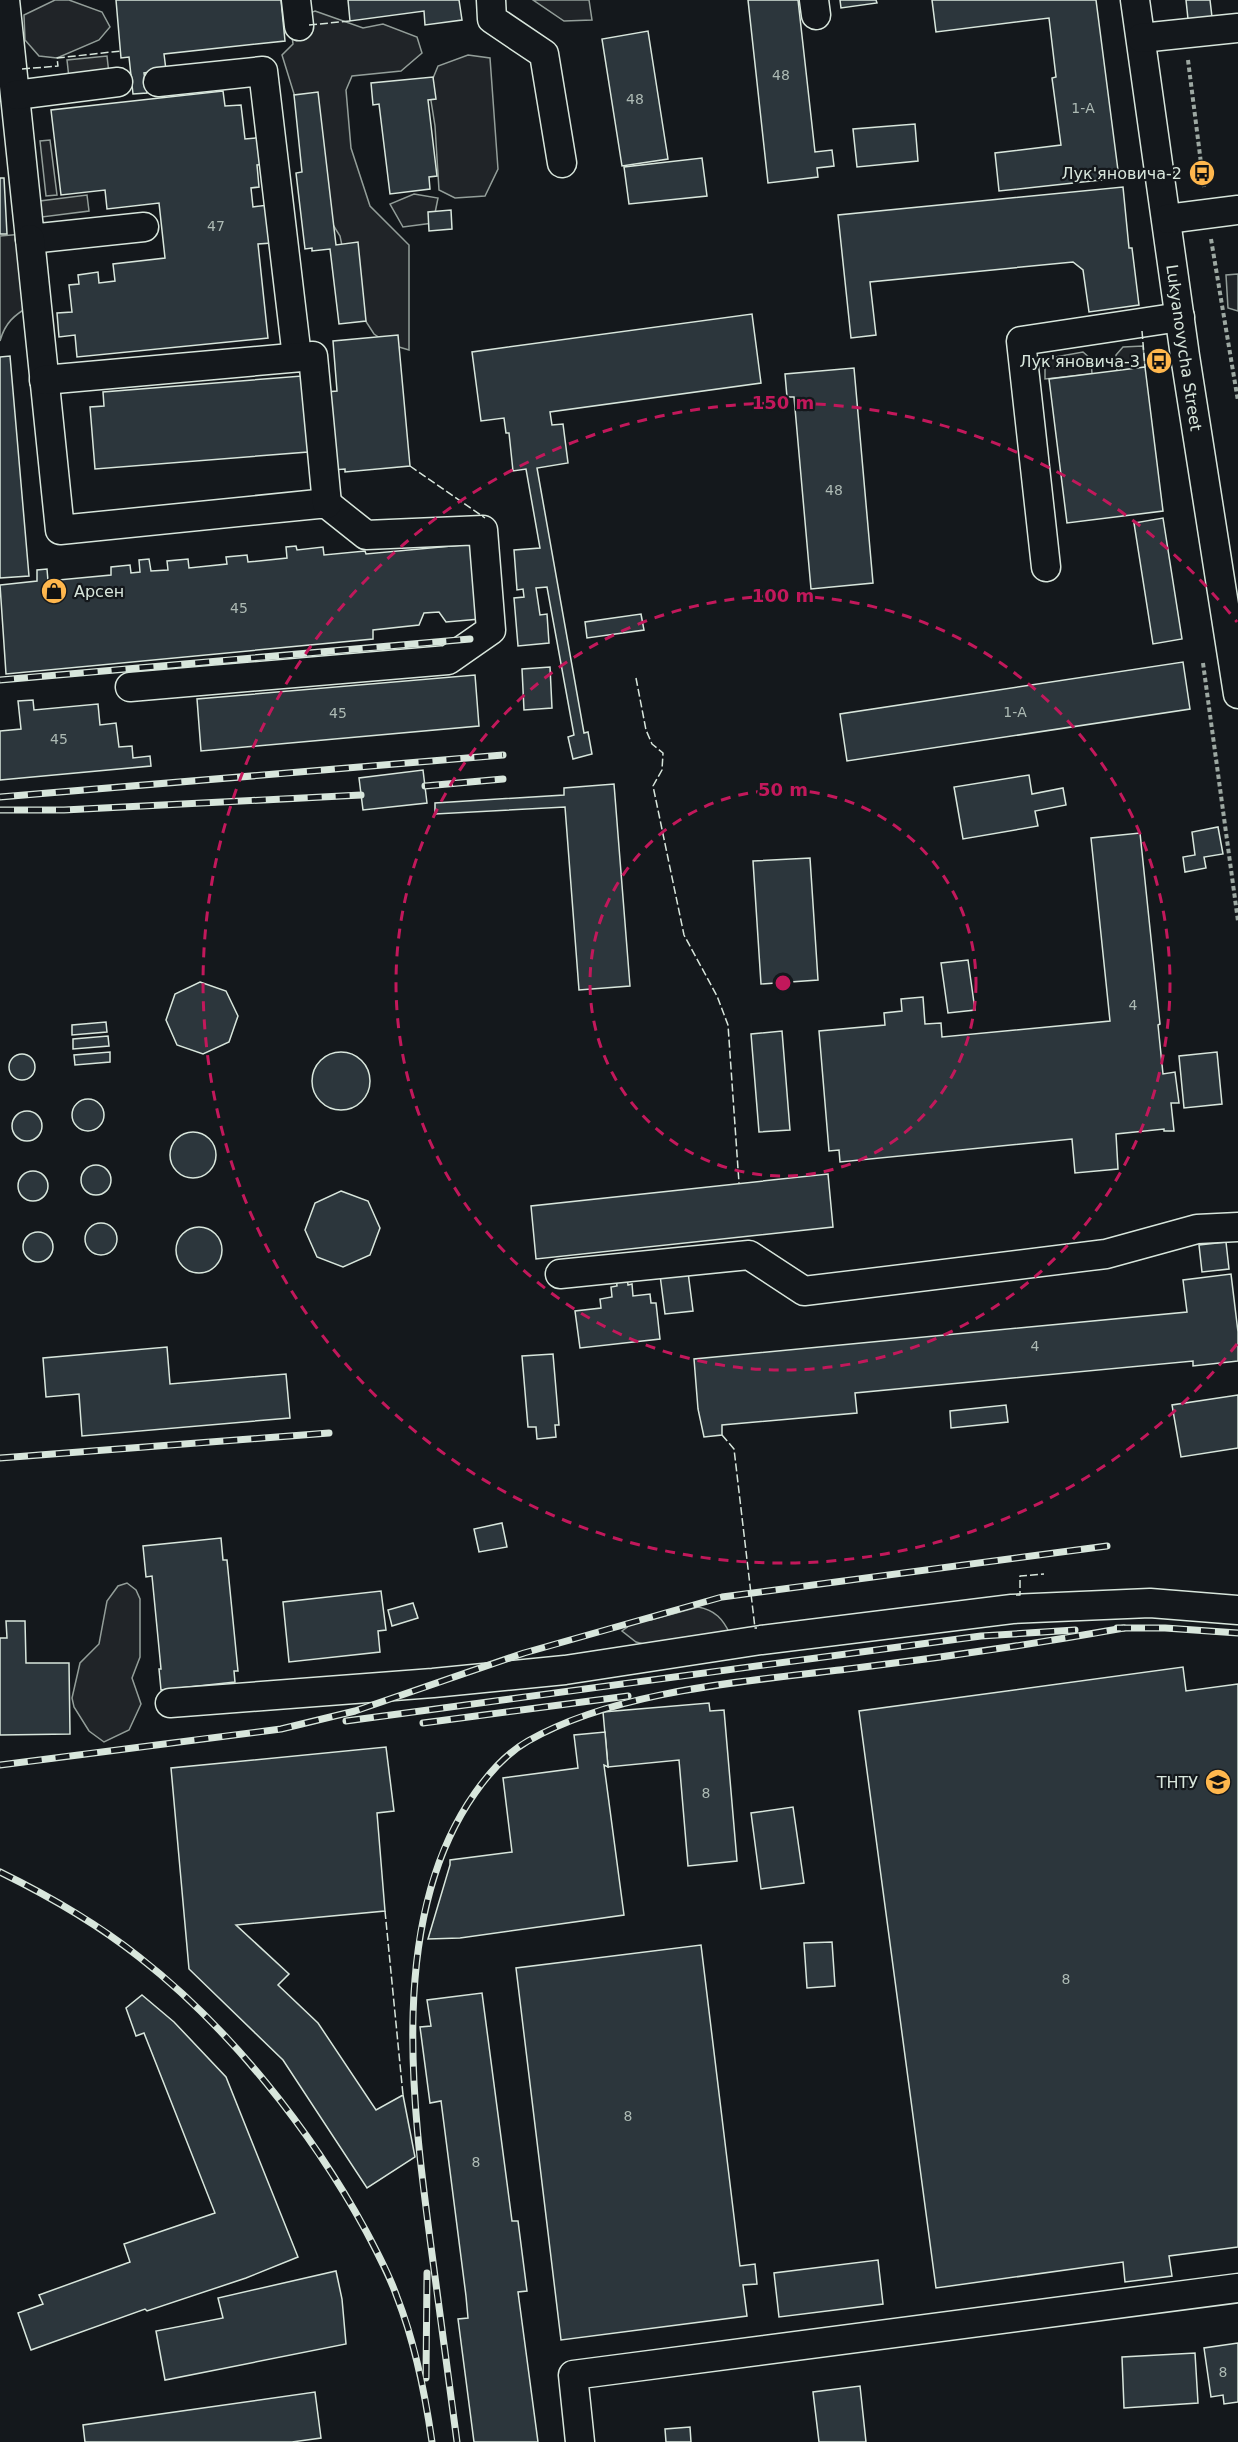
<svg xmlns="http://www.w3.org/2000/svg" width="1238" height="2442" font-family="'DejaVu Sans',sans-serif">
<rect width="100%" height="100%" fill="#14181c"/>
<!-- green -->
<g fill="#202428" stroke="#939e99" stroke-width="1.5">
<path d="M 55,0 L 69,0 L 102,12 L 110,27 L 99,40 L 57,58 L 39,56 L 25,40 L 24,15 Z"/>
<path d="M 533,0 L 589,0 L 592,20 L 564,21 Z"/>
<path d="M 315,11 L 363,28 L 383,24 L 417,37 L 422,53 L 401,71 L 352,76 L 346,90 L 351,148 L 370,206 L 409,245 L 409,350 L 389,344 L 374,334 L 354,303 L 340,236 L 322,207 L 303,123 L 282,55 L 293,44 L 290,21 Z"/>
<path d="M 468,55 L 490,58 L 498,169 L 485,196 L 455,198 L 439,190 L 435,126 L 429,88 L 438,66 Z"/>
<path d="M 50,140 L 57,195 L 46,196 L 40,141 Z"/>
<path d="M 414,194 L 438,198 L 433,223 L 403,227 L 390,204 Z"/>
<path d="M 23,234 L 30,306 C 14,315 5,323 0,341 L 0,236 Z"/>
<path d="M 1238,274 L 1238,311 L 1228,308 L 1226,275 Z"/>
<path d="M 1143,346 L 1145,367 L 1117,371 L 1116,355 L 1123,347 Z"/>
<path d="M 1083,352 L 1091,359 L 1092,374 L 1045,379 L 1045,367 L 1050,358 Z"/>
<path d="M 127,1583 L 136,1590 L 140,1599 L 140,1657 L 132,1678 L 141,1704 L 129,1730 L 104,1742 L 89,1731 L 74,1707 L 72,1698 L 80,1663 L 99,1644 L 107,1601 L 118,1586 Z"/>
<path d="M 698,1607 C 715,1610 723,1619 730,1634 L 651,1646 L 636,1642 L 622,1631 L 637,1620 L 651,1620 Z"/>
</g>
<!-- parking -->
<g fill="#24282b" stroke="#939e99" stroke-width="1.5">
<path d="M 107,56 L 109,74 L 69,78 L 67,60 Z"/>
<path d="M 87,195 L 89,211 L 42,217 L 40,201 Z"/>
</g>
<!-- building -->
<g fill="#2c363c" stroke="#d8e6dc" stroke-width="1.5">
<path d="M 116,0 L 281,0 L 285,41 L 164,54 L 166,70 L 144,73 L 147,93 L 133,94 L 129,57 L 121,58 Z"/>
<path d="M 348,0 L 459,0 L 462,20 L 425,25 L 424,11 L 350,21 Z"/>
<path d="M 748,0 L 798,0 L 815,152 L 832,150 L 834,166 L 817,168 L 818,177 L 768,183 Z"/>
<path d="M 840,0 L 876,0 L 877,3 L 841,8 Z"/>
<path d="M 932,0 L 1096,0 L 1119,178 L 999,191 L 995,153 L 1061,145 L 1052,78 L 1056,77 L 1049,18 L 936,32 Z"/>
<path d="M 1186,0 L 1210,0 L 1212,17 L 1188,19 Z"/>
<path d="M 648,31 L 668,159 L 622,166 L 602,39 Z"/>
<path d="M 433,77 L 436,99 L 428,100 L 437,176 L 429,177 L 430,189 L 390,194 L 379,104 L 373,105 L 371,83 Z"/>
<path d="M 223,91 L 225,106 L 241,105 L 245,139 L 265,137 L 268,164 L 257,165 L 259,187 L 251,188 L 253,207 L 268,205 L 272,243 L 258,244 L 268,338 L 77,357 L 75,335 L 59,337 L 57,313 L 72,312 L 69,285 L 79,284 L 78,275 L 98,272 L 99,283 L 115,281 L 113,264 L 165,258 L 159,203 L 107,209 L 105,190 L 61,195 L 51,110 Z"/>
<path d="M 318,92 L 336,245 L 358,242 L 366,321 L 339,324 L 330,249 L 312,251 L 312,248 L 305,249 L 296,173 L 302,172 L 294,95 Z"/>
<path d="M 915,124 L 918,161 L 857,167 L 853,129 Z"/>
<path d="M 702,158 L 707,196 L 629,204 L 624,167 Z"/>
<path d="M 0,178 L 4,178 L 7,234 L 0,234 Z"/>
<path d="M 1123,187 L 1129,248 L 1132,248 L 1139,305 L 1089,312 L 1083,270 L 1073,262 L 870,282 L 876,335 L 851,338 L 838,215 Z"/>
<path d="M 451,210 L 452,229 L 429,231 L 428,212 Z"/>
<path d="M 752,314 L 761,383 L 550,412 L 552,425 L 563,424 L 568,463 L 537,468 L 584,733 L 588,732 L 592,754 L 573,759 L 568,737 L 574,735 L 547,587 L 536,588 L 540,615 L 547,614 L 549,643 L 518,646 L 514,598 L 524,597 L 523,589 L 517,590 L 514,550 L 540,548 L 526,469 L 513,471 L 509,433 L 506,433 L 504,418 L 481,421 L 472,352 Z"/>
<path d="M 398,335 L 410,466 L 345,472 L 345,469 L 333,470 L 326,392 L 337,391 L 333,341 Z"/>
<path d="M 10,356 L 29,576 L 0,578 L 0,357 Z"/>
<path d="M 1145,367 L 1163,511 L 1067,523 L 1049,379 Z"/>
<path d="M 854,368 L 873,583 L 811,589 L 794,397 L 787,397 L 785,374 Z"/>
<path d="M 302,376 L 308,452 L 95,469 L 90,407 L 104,406 L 103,392 Z"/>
<path d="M 1163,518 L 1182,639 L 1153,644 L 1134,523 Z"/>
<path d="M 473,544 L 480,619 L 446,622 L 439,612 L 424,613 L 419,625 L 373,630 L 373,639 L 6,674 L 0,585 L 37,581 L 37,570 L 47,569 L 48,581 L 111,575 L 111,567 L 130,565 L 131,573 L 140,572 L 139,560 L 149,559 L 151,571 L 168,570 L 167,561 L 188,559 L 189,568 L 227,564 L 226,557 L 247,555 L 248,562 L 287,558 L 286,547 L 296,546 L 297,550 L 323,547 L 324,555 L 365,551 L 366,554 Z"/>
<path d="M 641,614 L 644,630 L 587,638 L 585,622 Z"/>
<path d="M 1183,662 L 1190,709 L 847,761 L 840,714 Z"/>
<path d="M 550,667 L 552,708 L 524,710 L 522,669 Z"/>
<path d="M 475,675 L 479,726 L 201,751 L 197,699 Z"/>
<path d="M 33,700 L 34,710 L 98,704 L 100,725 L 116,723 L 119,747 L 132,746 L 133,758 L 150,756 L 151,766 L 0,780 L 0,731 L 21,729 L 18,701 Z"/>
<path d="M 423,770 L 427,803 L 363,810 L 359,778 Z"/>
<path d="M 1029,775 L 1032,794 L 1063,788 L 1066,805 L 1035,811 L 1038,826 L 963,839 L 954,787 Z"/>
<path d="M 614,784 L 630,986 L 579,990 L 565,807 L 435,814 L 435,803 L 564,795 L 564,788 Z"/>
<path d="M 1218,827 L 1223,854 L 1204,857 L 1206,868 L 1185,872 L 1183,857 L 1195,855 L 1192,832 Z"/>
<path d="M 1140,833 L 1160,1024 L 1158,1025 L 1163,1074 L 1175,1072 L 1179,1103 L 1171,1103 L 1174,1131 L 1164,1131 L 1164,1129 L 1116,1134 L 1118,1169 L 1075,1173 L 1072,1139 L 840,1162 L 839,1150 L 829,1151 L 819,1031 L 885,1025 L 884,1013 L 902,1011 L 901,999 L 923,997 L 925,1024 L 941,1023 L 942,1037 L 1110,1021 L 1091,838 Z"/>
<path d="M 810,858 L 818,980 L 761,984 L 753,861 Z"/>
<path d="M 968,960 L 975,1010 L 948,1013 L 941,963 Z"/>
<path d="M 200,982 L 226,991 L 238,1016 L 229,1042 L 203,1054 L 177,1045 L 166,1020 L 175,994 Z"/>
<path d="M 106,1022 L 107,1032 L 72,1035 L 72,1025 Z"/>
<path d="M 782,1031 L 790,1130 L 759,1132 L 751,1034 Z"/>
<path d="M 108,1036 L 109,1046 L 73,1049 L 73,1039 Z"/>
<path d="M 110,1052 L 110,1062 L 75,1065 L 74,1055 Z"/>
<path d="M 1217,1052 L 1222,1104 L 1184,1108 L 1179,1056 Z"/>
<circle cx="341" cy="1081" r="29"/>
<circle cx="22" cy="1067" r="13"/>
<circle cx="88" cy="1115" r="16"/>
<circle cx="27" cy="1126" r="15"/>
<circle cx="193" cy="1155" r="23"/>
<circle cx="96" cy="1180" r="15"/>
<circle cx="33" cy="1186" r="15"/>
<path d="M 828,1174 L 833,1227 L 536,1259 L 531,1206 Z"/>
<path d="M 341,1191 L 368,1201 L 380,1228 L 370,1255 L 343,1267 L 317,1257 L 305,1230 L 315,1203 Z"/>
<circle cx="101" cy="1239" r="16"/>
<circle cx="199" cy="1250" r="23"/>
<circle cx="38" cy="1247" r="15"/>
<path d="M 1226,1242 L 1229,1269 L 1202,1272 L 1199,1245 Z"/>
<path d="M 688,1272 L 693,1311 L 665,1314 L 660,1275 Z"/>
<path d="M 1231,1274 L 1238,1332 L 1238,1361 L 1193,1366 L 1193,1361 L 855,1393 L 857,1413 L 722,1425 L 722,1435 L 704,1437 L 698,1409 L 694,1359 L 1187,1312 L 1183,1280 Z"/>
<path d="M 627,1276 L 628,1285 L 632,1284 L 633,1296 L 650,1294 L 651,1303 L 656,1303 L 660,1339 L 580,1348 L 575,1311 L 601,1308 L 600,1299 L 612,1297 L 611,1287 L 617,1286 L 616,1277 Z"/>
<path d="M 167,1347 L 170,1384 L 286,1374 L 290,1418 L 82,1436 L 79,1394 L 46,1397 L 43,1358 Z"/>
<path d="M 553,1354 L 559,1425 L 555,1425 L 556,1437 L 537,1439 L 536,1427 L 528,1427 L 522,1356 Z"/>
<path d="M 1238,1395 L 1238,1448 L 1181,1457 L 1172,1405 Z"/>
<path d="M 1006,1405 L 1008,1422 L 951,1428 L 950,1411 Z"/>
<path d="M 502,1523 L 507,1547 L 479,1552 L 474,1529 Z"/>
<path d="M 221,1538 L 223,1560 L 227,1560 L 238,1671 L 234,1671 L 235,1682 L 161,1690 L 159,1669 L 161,1669 L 152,1576 L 146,1577 L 143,1546 Z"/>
<path d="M 381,1591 L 386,1630 L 378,1631 L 380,1652 L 289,1662 L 283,1602 Z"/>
<path d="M 413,1603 L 418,1618 L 392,1626 L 388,1610 Z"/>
<path d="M 6,1621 L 25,1621 L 26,1663 L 69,1663 L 70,1734 L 0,1735 L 0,1638 L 7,1638 Z"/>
<path d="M 1183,1667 L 1186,1691 L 1238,1684 L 1238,2247 L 1169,2256 L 1172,2276 L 1125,2282 L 1123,2262 L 936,2288 L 859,1711 Z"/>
<path d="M 709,1703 L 710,1711 L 724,1710 L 737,1861 L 688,1866 L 679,1760 L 608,1767 L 603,1712 Z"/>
<path d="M 605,1732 L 608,1767 L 604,1765 L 624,1915 L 460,1938 L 428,1939 L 450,1865 L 450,1860 L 512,1852 L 503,1778 L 578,1768 L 574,1735 Z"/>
<path d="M 386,1747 L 394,1811 L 377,1813 L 385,1911 L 236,1925 L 289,1974 L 278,1985 L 318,2023 L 376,2110 L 403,2095 L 415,2157 L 367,2188 L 283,2060 L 189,1969 L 171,1768 Z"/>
<path d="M 793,1807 L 804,1883 L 761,1889 L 751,1813 Z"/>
<path d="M 832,1942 L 835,1986 L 807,1988 L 804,1943 Z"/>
<path d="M 701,1945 L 740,2266 L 755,2264 L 757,2284 L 743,2285 L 747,2316 L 561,2340 L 516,1968 Z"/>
<path d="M 482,1993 L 512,2221 L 518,2221 L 527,2291 L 518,2292 L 538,2442 L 474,2442 L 458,2319 L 468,2318 L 466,2296 L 441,2101 L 430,2103 L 420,2027 L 431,2026 L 427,2000 Z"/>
<path d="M 142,1995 L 174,2022 L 226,2077 L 298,2257 L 246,2278 L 147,2311 L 145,2309 L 31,2350 L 18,2313 L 43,2304 L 39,2295 L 130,2262 L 124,2244 L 215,2213 L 144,2033 L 136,2036 L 126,2008 Z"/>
<path d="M 878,2260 L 883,2304 L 779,2317 L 774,2273 Z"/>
<path d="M 336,2271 L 342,2299 L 346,2344 L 165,2380 L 156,2331 L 223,2318 L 218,2298 Z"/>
<path d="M 1238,2343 L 1238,2402 L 1224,2404 L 1223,2395 L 1211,2397 L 1204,2348 Z"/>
<path d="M 1195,2353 L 1198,2403 L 1124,2408 L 1122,2357 Z"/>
<path d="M 860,2386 L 866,2442 L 819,2442 L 813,2392 Z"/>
<path d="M 315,2392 L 321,2438 L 292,2442 L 85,2442 L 83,2425 Z"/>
<path d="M 690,2427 L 691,2442 L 666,2442 L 665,2429 Z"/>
</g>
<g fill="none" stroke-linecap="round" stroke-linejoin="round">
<!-- minor casing -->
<g stroke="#d8e6dc" stroke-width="31">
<g id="minor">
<path d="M 5,0 L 30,239 L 144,227"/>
<path d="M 296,0 L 299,26"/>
<path d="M 491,0 L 492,19 L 544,54 L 562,163"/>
<path d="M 814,0 L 816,15"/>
<path id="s1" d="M 1135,0 L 1185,356 L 1238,694"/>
<path d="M 1141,38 L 1238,28"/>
<path d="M 158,82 L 263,71 L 297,357"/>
<path d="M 16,95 L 118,82"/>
<path d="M 1167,219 L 1238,210"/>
<path d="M 30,239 L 60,530 L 318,504 L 327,504 L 366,535 L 483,530 L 491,630 L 448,660 L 130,687"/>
<path d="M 44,380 L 313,356 L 327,504"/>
<path d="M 1046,567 L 1021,341 L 1180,317"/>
<path d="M 560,1274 L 749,1255 L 804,1291 L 1106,1254 L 1197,1229 L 1238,1227"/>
<path d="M 170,1703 L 433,1683 L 565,1670 L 761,1640 L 1012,1609 L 1150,1603 L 1238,1610"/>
<path d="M 580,2442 L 573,2375 L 1238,2288"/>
</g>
</g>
<!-- path -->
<g stroke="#9da8a2" stroke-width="4" stroke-dasharray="4.5 3" stroke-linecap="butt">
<path d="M 1188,60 L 1204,187"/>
<path d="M 1211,239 L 1238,401"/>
<path d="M 1203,663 L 1238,921"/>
</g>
<!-- minor -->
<use href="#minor" stroke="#14181c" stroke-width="28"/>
<!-- rail casing -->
<g stroke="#d8e6dc" stroke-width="7">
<g id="rail">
<path d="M 0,680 L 470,639"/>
<path d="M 425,786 L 503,779"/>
<path d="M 0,797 L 503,755"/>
<path d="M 0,810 L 64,810 L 361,795"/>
<path d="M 0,1458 L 329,1433"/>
<path d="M 1117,1628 L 1165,1628 L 1238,1633"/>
<path d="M 346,1721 L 981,1636 L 1075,1630"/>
<path d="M 423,1723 L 628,1696"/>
<path d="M 0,1765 L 281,1729 L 355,1711 L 524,1653 L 722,1597 L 1107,1546"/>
<path d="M 0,1872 C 49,1896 96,1923 139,1957 C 230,2028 311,2130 366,2231 C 377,2252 389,2274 397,2297 C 415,2343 425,2393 432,2442"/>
<path d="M 426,2378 L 427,2273"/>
<path d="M 457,2442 C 449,2379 440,2317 432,2254 C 413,2110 386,1919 475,1793 C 489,1773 507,1753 528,1741 C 619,1689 752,1681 856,1668 C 946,1657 1034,1644 1124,1628"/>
</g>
</g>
<!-- rail -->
<use href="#rail" stroke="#14181c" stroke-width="4.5" stroke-dasharray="14" stroke-linecap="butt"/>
<!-- fence -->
<g stroke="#d8e6dc" stroke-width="1.5" stroke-dasharray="8 3" stroke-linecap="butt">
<path d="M 309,25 L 350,21"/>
<path d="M 22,69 L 58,66 L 57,58 L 121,51"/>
<path d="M 1142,331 L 1145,367"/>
<path d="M 410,466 L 485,518"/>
<path d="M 636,678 L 646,730 L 652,744 L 663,753 L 662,770 L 653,786 L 684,935 L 717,996 L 728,1025 L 739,1183"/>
<path d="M 722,1435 L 734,1449 L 755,1628 L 757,1628"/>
<path d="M 1016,1595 L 1020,1595 L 1020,1576 L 1044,1574"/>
<path d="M 385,1911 L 403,2095"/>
</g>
</g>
<!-- distance rings -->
<g fill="none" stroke="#c2185b" stroke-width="3" stroke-dasharray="10 8">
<circle cx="783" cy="983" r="193"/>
<circle cx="783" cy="983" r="387"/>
<path d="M1237 1344A580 580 0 1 1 1237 622"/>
</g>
<!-- icons -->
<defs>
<g id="bus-disc" transform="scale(1.35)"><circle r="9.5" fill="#ffb74d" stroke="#14181c"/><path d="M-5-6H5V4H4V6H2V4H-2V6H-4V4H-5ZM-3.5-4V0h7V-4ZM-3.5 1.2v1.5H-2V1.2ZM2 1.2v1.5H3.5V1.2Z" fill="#111"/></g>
<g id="shop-disc" transform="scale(1.35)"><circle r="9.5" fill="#ffb74d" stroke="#14181c"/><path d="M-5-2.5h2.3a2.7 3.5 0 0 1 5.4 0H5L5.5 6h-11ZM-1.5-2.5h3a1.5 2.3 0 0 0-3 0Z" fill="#111"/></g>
<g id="university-disc" transform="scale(1.35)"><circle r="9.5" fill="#ffb74d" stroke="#14181c"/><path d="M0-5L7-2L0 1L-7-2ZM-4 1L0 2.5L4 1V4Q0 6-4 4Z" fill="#111"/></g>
</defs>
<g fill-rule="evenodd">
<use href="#bus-disc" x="1202" y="173"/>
<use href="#bus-disc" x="1159" y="361"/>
<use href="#shop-disc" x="54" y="591"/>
<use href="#university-disc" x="1218" y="1782"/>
</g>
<g text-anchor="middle" stroke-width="4.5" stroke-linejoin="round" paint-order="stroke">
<!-- number labels -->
<g font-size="14" fill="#adbab4">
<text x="781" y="80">48</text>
<text x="635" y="104">48</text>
<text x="1083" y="113">1-А</text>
<text x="216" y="231">47</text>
<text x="834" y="495">48</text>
<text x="239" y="613">45</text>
<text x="1015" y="717">1-А</text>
<text x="338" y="718">45</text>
<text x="59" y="744">45</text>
<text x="1133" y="1010">4</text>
<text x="1035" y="1351">4</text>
<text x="706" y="1798">8</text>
<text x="1066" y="1984">8</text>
<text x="628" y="2121">8</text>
<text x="476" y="2167">8</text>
<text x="1223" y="2377">8</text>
</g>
<!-- poi labels -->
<g font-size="16" fill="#d8e6dc" stroke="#14181c" text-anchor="end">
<text x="1182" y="179">Лук'яновича-2</text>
<text x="1140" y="367">Лук'яновича-3</text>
<text x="74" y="597" text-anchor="start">Арсен</text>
<text x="1198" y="1788">ТНТУ</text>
</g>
<!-- street labels -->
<g font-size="16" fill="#d8e6dc" stroke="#14181c">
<text dy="6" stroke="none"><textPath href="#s1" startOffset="351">Lukyanovycha Street</textPath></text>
</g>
</g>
<circle cx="783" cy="983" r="9" fill="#c2185b" stroke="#14181c" stroke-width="3"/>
<g font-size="18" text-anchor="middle" font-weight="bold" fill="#c2185b" stroke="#14181c" stroke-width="4.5" stroke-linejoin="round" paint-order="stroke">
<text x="783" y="409">150 m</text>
<text x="783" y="602">100 m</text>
<text x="783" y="796">50 m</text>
</g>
</svg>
